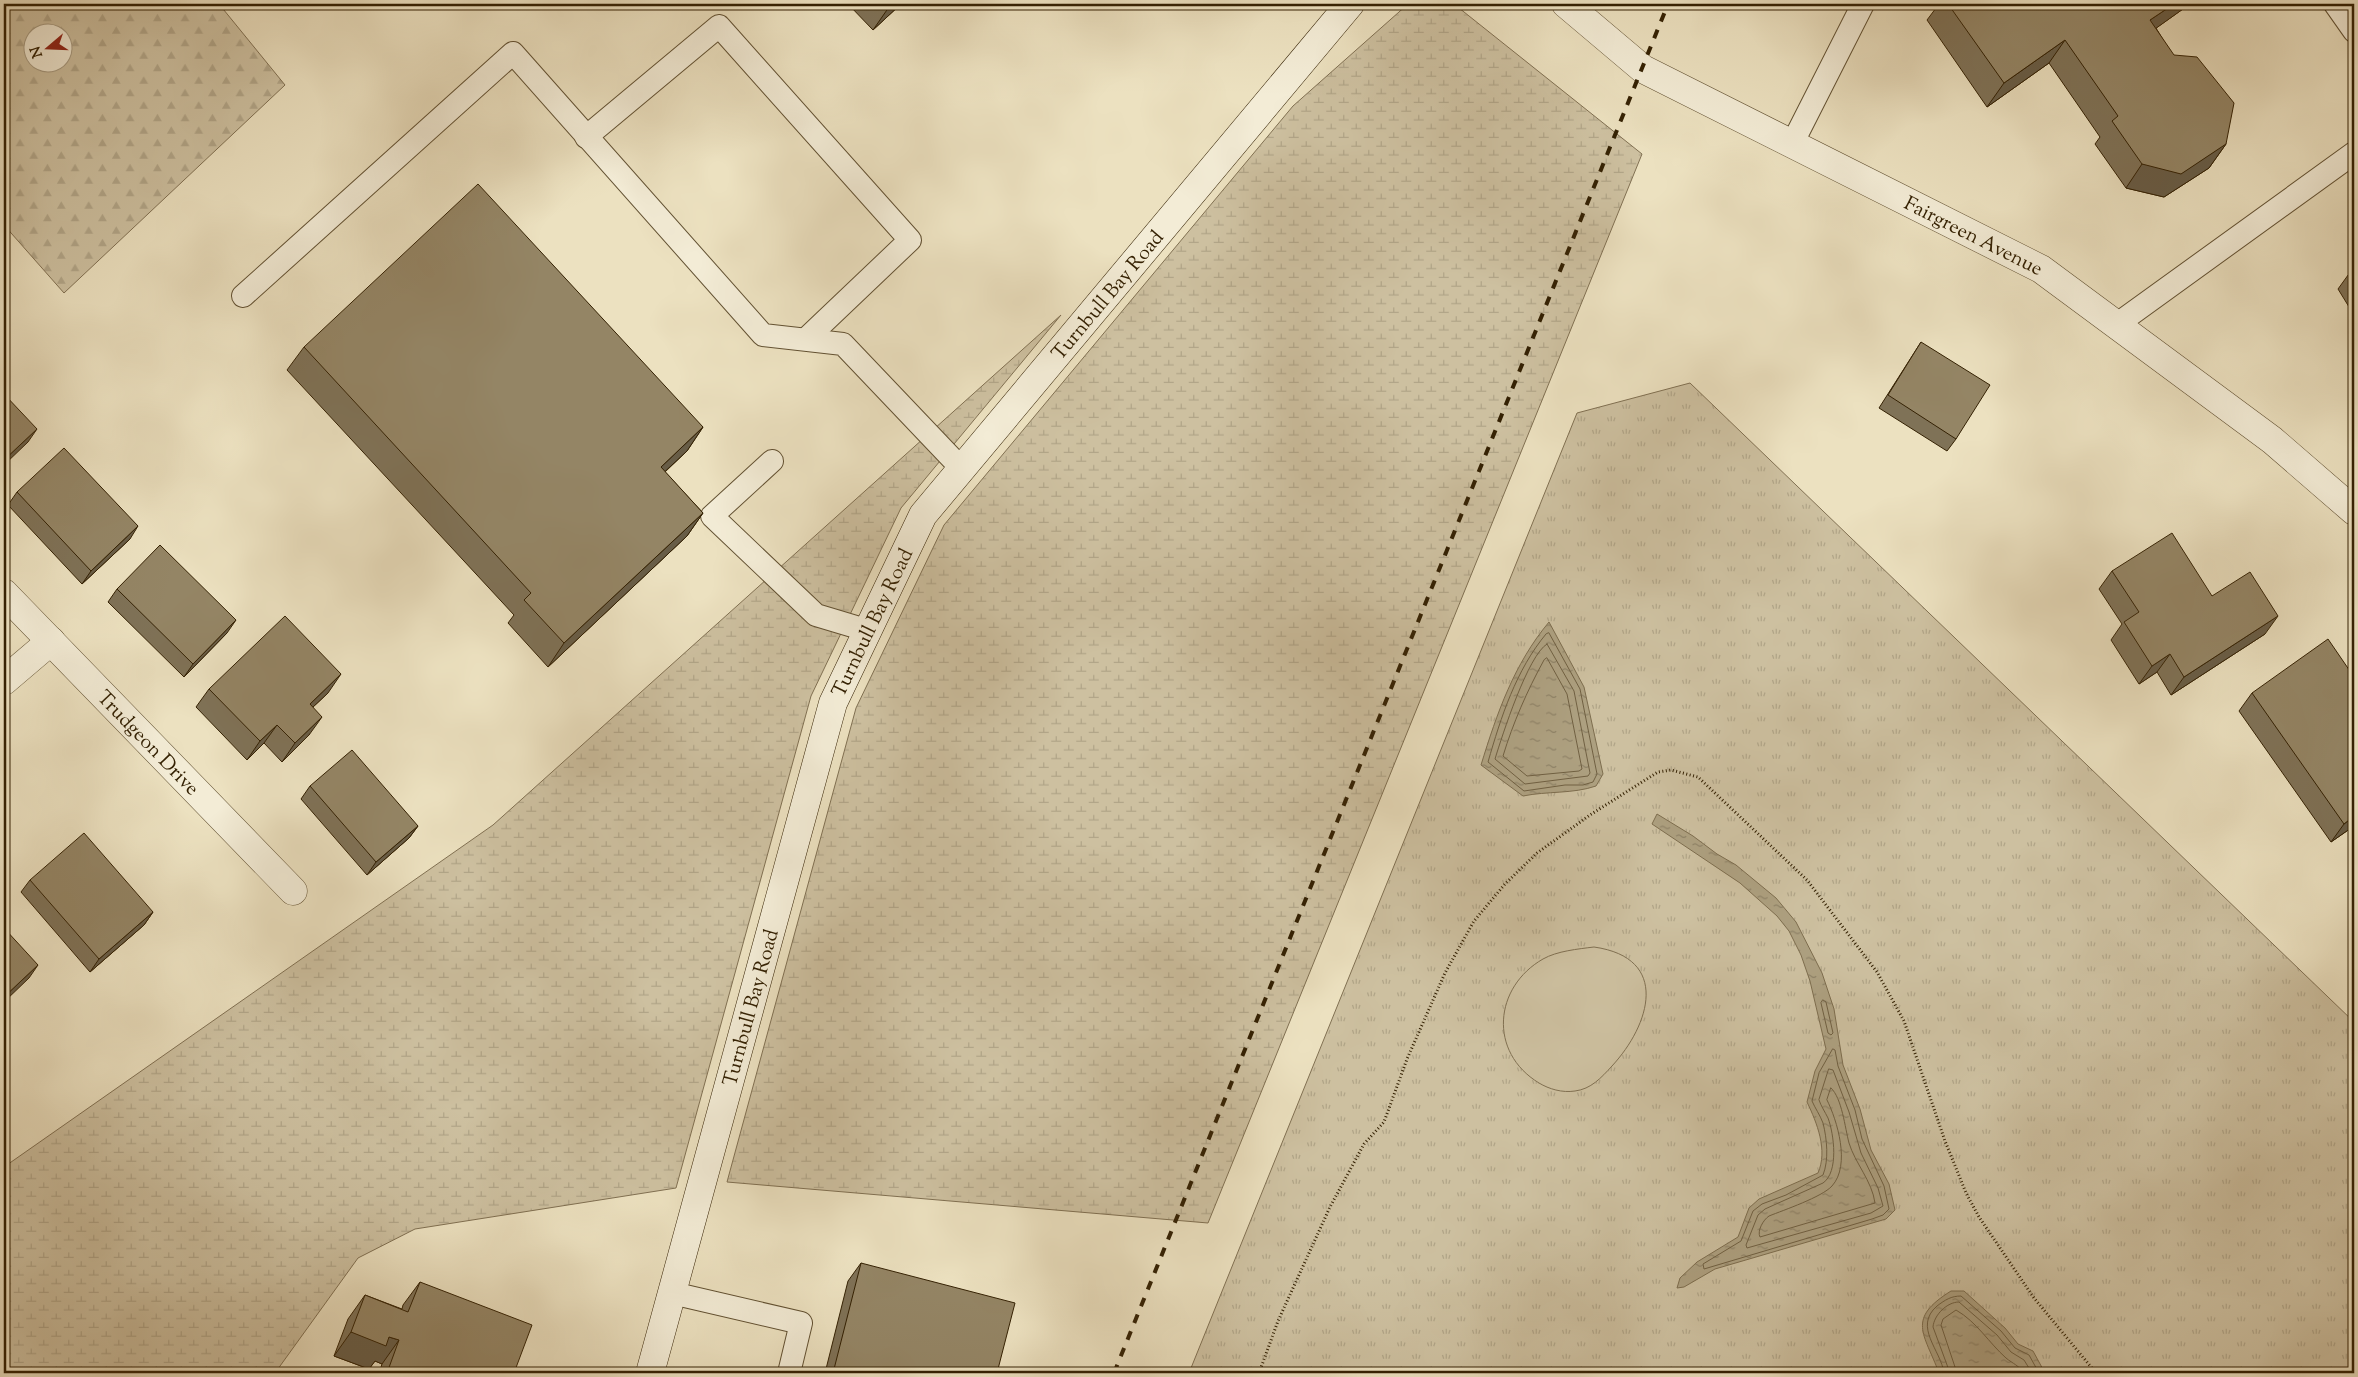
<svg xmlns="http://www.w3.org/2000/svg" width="2358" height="1377" font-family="'Sorts Mill Goudy',serif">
<defs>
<pattern id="grass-tufts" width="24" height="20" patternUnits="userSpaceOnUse" patternTransform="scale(1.25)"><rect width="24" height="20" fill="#cdc0a0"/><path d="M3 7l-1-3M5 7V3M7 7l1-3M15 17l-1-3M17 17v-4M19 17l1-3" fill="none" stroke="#b1a588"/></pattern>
<pattern id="forest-firs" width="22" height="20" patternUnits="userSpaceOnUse" patternTransform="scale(1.25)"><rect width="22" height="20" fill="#cdc0a0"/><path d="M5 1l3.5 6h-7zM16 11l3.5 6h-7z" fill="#b1a588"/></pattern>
<pattern id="wetland-marsh" width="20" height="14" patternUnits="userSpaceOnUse" patternTransform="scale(1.25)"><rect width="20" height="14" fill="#cdc0a0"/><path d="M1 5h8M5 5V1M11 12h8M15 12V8" fill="none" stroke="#b1a588"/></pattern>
<pattern id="water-ripples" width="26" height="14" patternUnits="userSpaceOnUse" patternTransform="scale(1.25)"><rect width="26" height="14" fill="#ada080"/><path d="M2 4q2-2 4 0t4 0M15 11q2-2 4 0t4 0" fill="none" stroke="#8e8267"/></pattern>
</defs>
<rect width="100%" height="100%" fill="#ece1c0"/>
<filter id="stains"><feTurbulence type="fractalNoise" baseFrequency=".004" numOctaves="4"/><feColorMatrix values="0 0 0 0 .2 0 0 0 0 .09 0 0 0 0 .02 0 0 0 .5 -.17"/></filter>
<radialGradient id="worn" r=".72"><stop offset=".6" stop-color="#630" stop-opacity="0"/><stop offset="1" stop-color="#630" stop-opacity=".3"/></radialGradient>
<!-- grass -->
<path fill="url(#grass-tufts)" stroke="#807052" d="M 1690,383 L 2354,1022 L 2354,1373 L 1189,1373 L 1577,413 Z"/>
<!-- forest -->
<path fill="url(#forest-firs)" stroke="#807052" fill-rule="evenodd" d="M 4,4 L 219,4 L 285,85 L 64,293 L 4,225 ZM 32,32 L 62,32 L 62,62 L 32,62 Z"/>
<!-- wetland -->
<g fill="url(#wetland-marsh)" stroke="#807052">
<path d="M 1408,4 L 1454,4 L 1642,154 L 1208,1223 L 727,1182 L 856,708 L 944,525 L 1293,106 Z"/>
<path d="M 1061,315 L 901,508 L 811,696 L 676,1188 L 415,1229 L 358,1258 L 275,1373 L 4,1373 L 4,1167 L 493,825 Z"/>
</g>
<!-- garden -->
<path fill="#cdc0a0" stroke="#807052" d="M 1594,947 C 1671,958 1650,1025 1612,1066 C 1601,1078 1591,1089 1575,1091 C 1562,1093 1549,1089 1539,1083 C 1488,1052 1494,987 1543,959 C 1557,951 1578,949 1594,947 Z"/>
<!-- water -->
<g fill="url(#water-ripples)" stroke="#7d6d4e">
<path d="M 1549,622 L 1584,687 L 1603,774 L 1596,786 C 1573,794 1547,791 1523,796 L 1481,765 C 1497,713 1514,664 1549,622 Z"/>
<path d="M 1657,814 L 1693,836 L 1717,854 L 1736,865 L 1776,898 L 1796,922 L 1822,973 L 1834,1009 L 1843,1065 L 1860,1109 L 1871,1150 L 1889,1184 L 1895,1210 L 1886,1219 L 1715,1269 L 1684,1287 L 1677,1288 L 1680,1278 L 1697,1262 L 1738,1237 L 1749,1208 L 1759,1199 L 1818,1173 C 1828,1150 1817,1123 1807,1102 L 1815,1071 L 1826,1049 L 1810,981 L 1801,955 L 1789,931 L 1777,916 L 1740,883 L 1652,824 Z"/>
<path d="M 1951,1291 L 1964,1291 L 2005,1328 L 2018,1344 L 2033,1351 L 2045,1373 L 1939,1373 C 1924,1333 1906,1319 1951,1291 Z"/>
</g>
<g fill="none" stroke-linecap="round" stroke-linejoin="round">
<!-- shore -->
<g stroke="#706042" stroke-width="1">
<path d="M 1549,633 L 1580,689 L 1597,774 L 1593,782 L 1583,785 L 1565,785 L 1524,791 L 1488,762 C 1501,717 1516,670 1546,634 Z"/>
<path d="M 1547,644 L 1574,691 L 1590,773 L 1588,776 L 1525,784 L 1495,759 C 1502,736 1528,655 1547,644 Z"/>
<path d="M 1547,658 L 1567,694 L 1582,769 L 1579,771 L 1527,776 L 1503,756 C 1513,723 1527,691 1544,660 Z"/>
<path d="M 1823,1000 L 1826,1002 L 1833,1033 L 1831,1035 L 1828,1033 L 1821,1003 Z"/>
<path d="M 1833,1049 L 1835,1050 L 1838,1066 L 1855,1110 L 1862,1139 L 1884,1186 L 1889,1209 L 1883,1215 L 1872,1219 L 1704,1269 L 1703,1264 L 1741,1241 L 1753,1211 L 1762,1204 L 1786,1195 L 1823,1175 C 1829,1160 1827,1139 1823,1123 C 1820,1115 1815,1108 1812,1101 L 1819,1073 Z"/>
<path d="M 1829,1069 L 1833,1070 L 1849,1112 L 1861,1153 L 1878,1188 L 1883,1206 L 1871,1213 L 1747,1248 L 1746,1245 L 1758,1215 L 1765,1209 L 1823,1183 C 1839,1172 1834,1134 1828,1118 C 1825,1112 1821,1106 1819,1100 Z"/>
<path d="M 1831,1088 C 1842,1098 1845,1128 1849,1143 C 1855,1163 1872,1181 1875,1203 L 1760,1237 C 1757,1231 1763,1220 1769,1216 C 1784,1210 1822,1197 1832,1186 C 1851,1165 1837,1120 1827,1100 Z"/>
<path d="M 1944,1373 C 1941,1350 1913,1327 1937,1306 C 1945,1300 1951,1296 1961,1296 L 2001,1331 L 2015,1348 L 2029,1355 L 2039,1373"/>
<path d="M 1950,1373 L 1933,1327 C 1934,1315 1947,1302 1959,1302 L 1997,1335 L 2011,1352 L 2024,1360 L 2032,1373"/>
<path d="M 1957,1373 L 1941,1325 L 1943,1319 L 1956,1310 C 1977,1322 1989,1343 2006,1358 C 2013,1364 2019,1365 2023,1373"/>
</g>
<!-- lane casing -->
<g stroke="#625132" stroke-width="24">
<g id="lane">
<path d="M 2335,4 L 2354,31"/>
<path d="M 586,137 L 719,26 L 910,240 L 806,339"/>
<path d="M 1792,144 L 1863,4"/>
<path d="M 243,296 L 513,53 L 763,335 L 843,344 L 962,469"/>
<path d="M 2116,325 L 2354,153"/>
<path d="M 772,461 L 712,516 L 816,615 L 866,630"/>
<path d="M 672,1293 L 801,1323 L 789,1373"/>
</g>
</g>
<!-- street casing -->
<g stroke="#625132" stroke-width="29">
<g id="street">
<path id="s1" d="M 1566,4 L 1643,69 L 2041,269 L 2272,440 L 2354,511"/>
<path id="s2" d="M 4,593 L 293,891"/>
<path d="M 4,681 L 51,641"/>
</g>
</g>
<!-- secondary casing -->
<g stroke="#342103" stroke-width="29">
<g id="secondary">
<path id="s3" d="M 650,1373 L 833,703 L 923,515 L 1350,4"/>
</g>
</g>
<!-- path -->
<path stroke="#342103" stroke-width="3" stroke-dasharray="1 2.5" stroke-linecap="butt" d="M 1259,1373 L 1278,1321 L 1330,1207 L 1364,1144 L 1384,1122 L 1407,1059 L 1445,973 L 1474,921 L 1505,884 L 1537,853 L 1590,815 L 1642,782 L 1658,772 L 1671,770 L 1698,777 L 1807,880 L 1877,972 L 1904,1021 L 1945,1141 L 1966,1193 L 1979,1217 L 2034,1298 L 2096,1373"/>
<!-- lane -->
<use href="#lane" stroke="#f3ecd6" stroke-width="22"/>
<!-- street -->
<use href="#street" stroke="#f3ecd6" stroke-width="28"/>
<!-- secondary -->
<use href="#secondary" stroke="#f3ecd6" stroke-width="28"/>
<!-- rail -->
<path stroke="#342103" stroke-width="4" stroke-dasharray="9 9" stroke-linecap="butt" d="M 1114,1373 L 1668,4"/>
</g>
<!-- wall -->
<g fill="#7f7257" stroke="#342103">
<path d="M 848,4 L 901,4 L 873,30 Z"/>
<path d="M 1939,4 L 2190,4 L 2156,28 L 2226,144 L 2209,168 L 2164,197 L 2126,188 L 2095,144 L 2100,137 L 2049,63 L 1987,107 L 1927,20 Z"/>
<path d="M 2354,269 L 2354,315 L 2338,289 L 2351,271 Z"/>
<path d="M 1921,342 L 1956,439 L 1947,451 L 1879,408 Z"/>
<path d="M 304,347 L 703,427 L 687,451 L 665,472 L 703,513 L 687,536 L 548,667 L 508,623 L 514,615 L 287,370 Z"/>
<path d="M 17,492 L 130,539 L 82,584 L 8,505 Z"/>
<path d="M 2112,571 L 2212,596 L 2265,634 L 2171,695 L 2157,672 L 2139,684 L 2111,640 L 2122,624 L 2099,589 Z"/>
<path d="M 117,589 L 227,633 L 184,677 L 108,602 Z"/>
<path d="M 2354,677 L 2354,826 L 2331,842 L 2239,711 L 2252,693 Z"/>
<path d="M 209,689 L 328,693 L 313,707 L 309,735 L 282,762 L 264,743 L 247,760 L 196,707 Z"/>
<path d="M 310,786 L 418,826 L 409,838 L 367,875 L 301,799 Z"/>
<path d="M 30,880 L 153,912 L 144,925 L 90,972 L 21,892 Z"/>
<path d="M 861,1263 L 997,1373 L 825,1373 L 848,1281 Z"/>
<path d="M 420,1282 L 514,1373 L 379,1373 L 382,1364 L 375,1361 L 369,1369 L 334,1356 L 348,1319 L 365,1295 L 402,1309 L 403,1305 Z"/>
</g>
<!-- shaded-wall -->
<g fill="#685d47" stroke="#342103">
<path d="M 893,4 L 901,4 L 873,30 L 889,7 Z"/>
<path d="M 2174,4 L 2190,4 L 2134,44 L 2150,20 Z"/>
<path d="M 2065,40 L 2049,63 L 1987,107 L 2004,83 Z"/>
<path d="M 2226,144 L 2209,168 L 2164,197 L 2126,188 L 2142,164 Z"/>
<path d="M 703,427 L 687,451 L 644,491 L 661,467 Z"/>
<path d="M 37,429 L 28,442 L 4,465 L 4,460 Z"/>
<path d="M 703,513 L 687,536 L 548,667 L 564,643 Z"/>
<path d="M 138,526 L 130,539 L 82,584 L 91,571 Z"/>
<path d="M 2278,616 L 2265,634 L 2171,695 L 2184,677 Z"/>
<path d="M 236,620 L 227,633 L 184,677 L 193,664 Z"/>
<path d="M 2170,654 L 2157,672 L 2139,684 L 2152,666 Z"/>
<path d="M 341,674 L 328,693 L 297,722 L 310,704 Z"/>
<path d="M 322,717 L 309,735 L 282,762 L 295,743 Z"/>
<path d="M 277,725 L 264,743 L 247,760 L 260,741 Z"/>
<path d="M 2354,816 L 2354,826 L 2331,842 L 2344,824 Z"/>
<path d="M 418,826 L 409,838 L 367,875 L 376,862 Z"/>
<path d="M 153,912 L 144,925 L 90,972 L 99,959 Z"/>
<path d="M 38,965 L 29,978 L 4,1002 L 4,997 Z"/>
<path d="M 351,1332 L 389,1337 L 399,1340 L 382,1364 L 375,1361 L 369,1369 L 334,1356 Z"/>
</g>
<!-- building -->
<g fill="#948565" stroke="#342103">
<path d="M 886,4 L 893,4 L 889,7 Z"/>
<path d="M 1948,4 L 2174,4 L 2150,20 L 2174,55 L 2197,57 L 2234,103 L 2226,144 L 2181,174 L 2142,164 L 2112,121 L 2118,116 L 2065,40 L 2004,83 Z"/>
<path d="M 478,184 L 703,427 L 661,467 L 703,513 L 564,643 L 524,600 L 531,593 L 304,347 Z"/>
<path d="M 2354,269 L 2354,277 L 2351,271 Z"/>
<path d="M 1921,342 L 1990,385 L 1956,439 L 1888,395 Z"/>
<path d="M 4,394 L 37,429 L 4,460 Z"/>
<path d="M 64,448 L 138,526 L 91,571 L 17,492 Z"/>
<path d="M 2172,533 L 2212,596 L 2250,572 L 2278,616 L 2184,677 L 2170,654 L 2152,666 L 2124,622 L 2139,612 L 2112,571 Z"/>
<path d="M 160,545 L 236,620 L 193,664 L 117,589 Z"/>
<path d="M 285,616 L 341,674 L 310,704 L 322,717 L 295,743 L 277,725 L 260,741 L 209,689 Z"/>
<path d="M 2328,639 L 2354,677 L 2354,816 L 2344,824 L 2252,693 Z"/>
<path d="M 352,750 L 418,826 L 376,862 L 310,786 Z"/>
<path d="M 84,833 L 153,912 L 99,959 L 30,880 Z"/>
<path d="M 4,928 L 38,965 L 4,997 Z"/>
<path d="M 861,1263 L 1015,1303 L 997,1373 L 833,1373 Z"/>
<path d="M 420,1282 L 532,1325 L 514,1373 L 387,1373 L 399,1340 L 389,1337 L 386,1346 L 351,1332 L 365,1295 L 408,1312 Z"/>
</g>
<g text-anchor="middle" stroke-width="5" stroke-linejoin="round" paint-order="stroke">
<!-- street labels -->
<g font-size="20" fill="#342103" stroke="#f3ecd6">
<text dy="7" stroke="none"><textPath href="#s1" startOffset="471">Fairgreen Avenue</textPath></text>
<text dy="7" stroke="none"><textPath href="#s3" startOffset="1190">Turnbull Bay Road</textPath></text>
<text dy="7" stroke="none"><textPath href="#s3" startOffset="784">Turnbull Bay Road</textPath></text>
<text dy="7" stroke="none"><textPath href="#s2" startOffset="208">Trudgeon Drive</textPath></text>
<text dy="7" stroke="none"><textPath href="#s3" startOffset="379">Turnbull Bay Road</textPath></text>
</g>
</g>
<!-- margin -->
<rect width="2358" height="1377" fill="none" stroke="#ece1c0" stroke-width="20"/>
<rect x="5" y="5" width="2348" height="1367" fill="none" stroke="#342103" stroke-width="2.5"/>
<rect x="10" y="10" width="2338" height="1357" fill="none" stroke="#342103"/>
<!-- north arrow -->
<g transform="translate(48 48) rotate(251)"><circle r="24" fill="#f3ecd6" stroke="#a79b82"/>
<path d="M0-4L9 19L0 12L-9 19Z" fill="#8f2418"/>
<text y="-8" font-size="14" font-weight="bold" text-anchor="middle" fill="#342103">N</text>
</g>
<rect width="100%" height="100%" filter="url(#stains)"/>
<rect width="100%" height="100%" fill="url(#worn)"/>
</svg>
